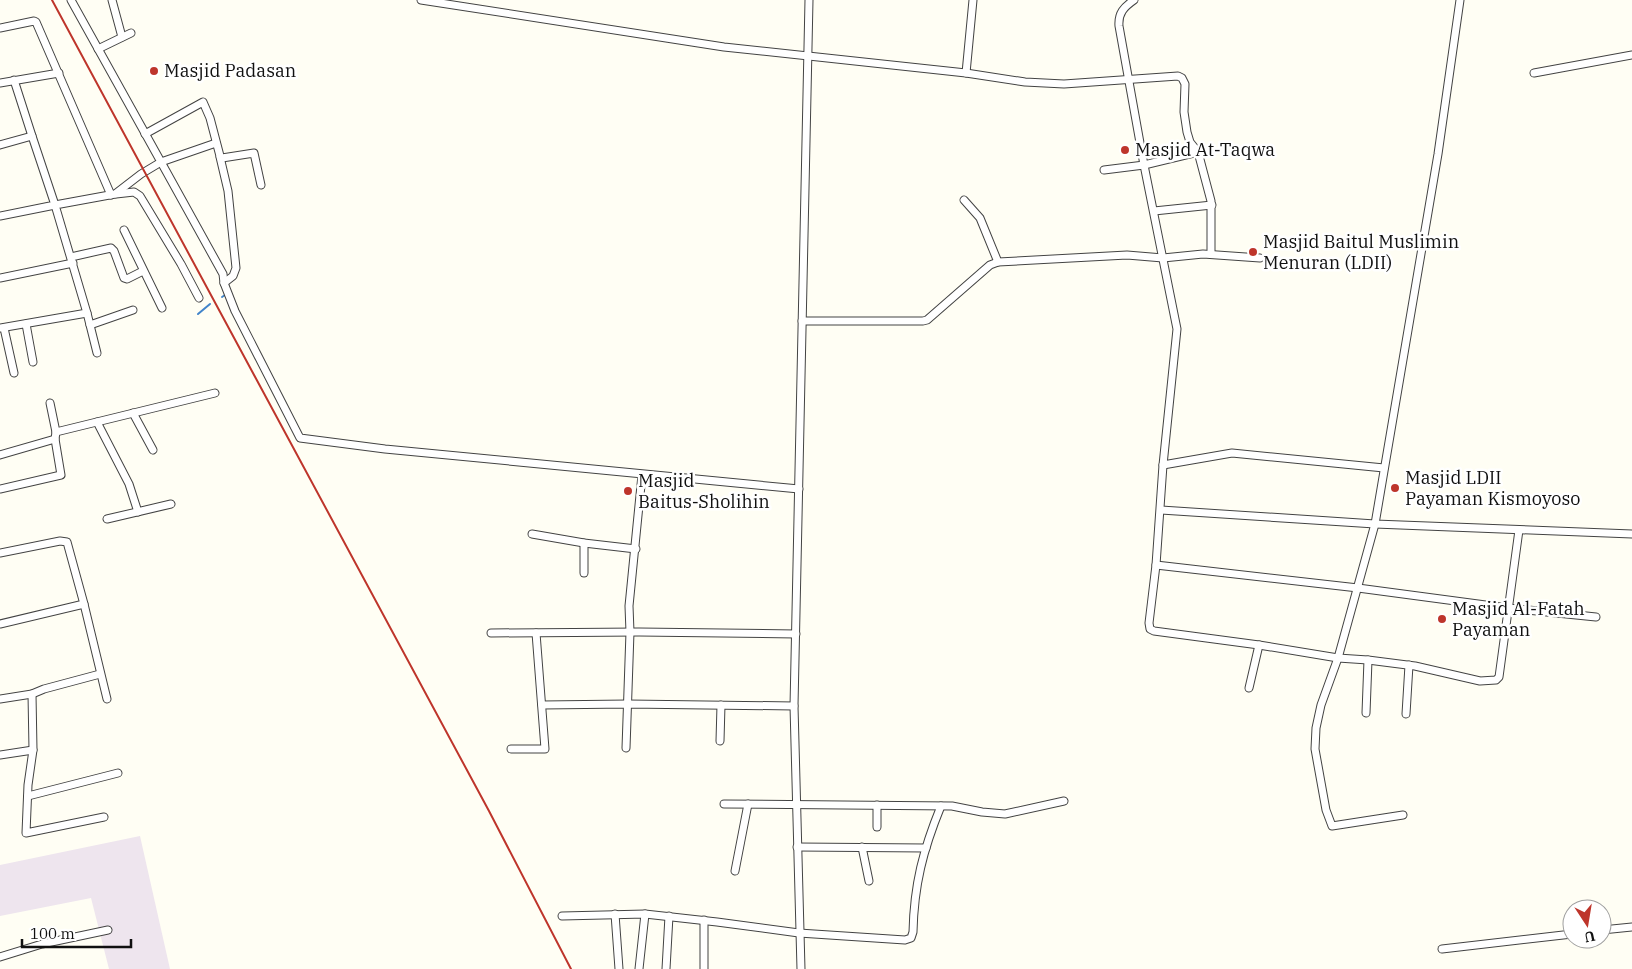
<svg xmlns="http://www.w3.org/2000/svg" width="1632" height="969" font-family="'IBM Plex Serif',serif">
<rect width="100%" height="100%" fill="#fffef4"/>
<!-- industrial -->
<path fill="#eee5ee" d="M 140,836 L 170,969 L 109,969 L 91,898 L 0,916 L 0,865 Z"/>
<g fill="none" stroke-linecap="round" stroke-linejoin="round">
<!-- stream -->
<g stroke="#4284ca" stroke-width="2">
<path d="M 222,297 L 225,295"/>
<path d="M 198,314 L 210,304"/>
</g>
<!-- street casing -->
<g stroke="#434343" stroke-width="9">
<g id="street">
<path d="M 112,0 L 122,37"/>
<path d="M 421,0 L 724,47 L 966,73 L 1025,82 L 1064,84 L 1178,76 L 1182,78 L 1185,84 L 1184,112 L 1187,132 L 1190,142 L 1198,152 L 1211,201 L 1211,254"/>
<path d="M 1134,0 C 1124,7 1118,13 1119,26 L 1144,165 L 1177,329 L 1163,465 L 1156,565 L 1149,623 L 1150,629 L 1154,631 L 1259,645 L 1338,658 L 1368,660 L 1415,666 L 1480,681 L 1496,680 L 1499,677 L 1519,530"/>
<path d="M 0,28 L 34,21 L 36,22 L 111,195"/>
<path d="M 98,49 L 131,33"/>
<path d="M 966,73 L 973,0"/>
<path d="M 1534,73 L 1632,55"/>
<path d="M 14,80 L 32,136"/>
<path d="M 0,83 L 59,73"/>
<path d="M 145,134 L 203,102 L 210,118 L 220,156 L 222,158 L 254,153 L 261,185"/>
<path d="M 216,143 L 161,162 L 223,274 L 224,283 L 235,311 L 300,438 L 385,449 L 799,489"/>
<path d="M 0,145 L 32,136 L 55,205 L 0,216"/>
<path d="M 220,157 L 228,191 L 236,268 L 233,276 L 224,283"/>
<path d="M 1104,170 L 1144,165 L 1198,152"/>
<path d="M 116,194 L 134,192 L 140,196 L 181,264 L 199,298"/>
<path d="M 964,200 L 980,218 L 998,262 L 1127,255 L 1163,258 L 1203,254 L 1260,258"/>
<path d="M 1154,211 L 1212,205"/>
<path d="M 124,230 L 162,308"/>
<path d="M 71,257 L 111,248 L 114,251 L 124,278 L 127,279 L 143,271"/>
<path d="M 0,278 L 73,263"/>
<path d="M 87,313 L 90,325 L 133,310"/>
<path d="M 802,321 L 923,321 L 927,320 L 990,265 L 998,262"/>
<path d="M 26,324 L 33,362"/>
<path d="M 90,325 L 97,353"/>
<path d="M 0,328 L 87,313 L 55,205 L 115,194 L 141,174 L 161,162 L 71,0"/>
<path d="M 4,328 L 14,373"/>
<path d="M 50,403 L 56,432"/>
<path d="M 133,413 L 153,450"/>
<path d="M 97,422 L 129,484 L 138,512"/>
<path d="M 0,455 L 55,439"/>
<path d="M 1163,465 L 1232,453 L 1384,468"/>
<path d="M 0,489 L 61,475 L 55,439 L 56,432 L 215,393"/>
<path d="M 1161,510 L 1375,524 L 1632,534"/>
<path d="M 107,519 L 171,504"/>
<path d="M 532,534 L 584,543 L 636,549"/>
<path d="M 584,543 L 584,573"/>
<path d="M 0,553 L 60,541 L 67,542 L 84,604 L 107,699"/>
<path d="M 1156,565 L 1358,588 L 1508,608 L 1596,617"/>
<path d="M 0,624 L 84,604"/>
<path d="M 491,633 L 639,632 L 796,634"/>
<path d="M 1249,688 L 1259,645"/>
<path d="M 32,694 L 33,750 L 28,785 L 26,833 L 104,817"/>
<path d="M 0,699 L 32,694 L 44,689 L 100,674"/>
<path d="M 542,705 L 628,704 L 794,706"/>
<path d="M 1366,713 L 1368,660"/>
<path d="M 1406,714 L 1409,665"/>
<path d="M 720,741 L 721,705"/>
<path d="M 626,748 L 630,632 L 629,606 L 642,475"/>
<path d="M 511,749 L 545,749 L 536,633"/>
<path d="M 0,755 L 33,750"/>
<path d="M 28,796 L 118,773"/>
<path d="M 724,804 L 952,806 L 982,812 L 1005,814 L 1064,801"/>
<path d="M 1403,815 L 1332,826 L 1326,810 L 1315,749 L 1316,728 L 1321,705 L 1338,658 L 1375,524 L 1438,154 L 1460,0"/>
<path d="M 877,827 L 877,805"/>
<path d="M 797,847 L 926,848"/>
<path d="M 862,847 L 869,881"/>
<path d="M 735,871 L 748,804"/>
<path d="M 615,914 L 619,969"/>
<path d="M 562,916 L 645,914 L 717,922 L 799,933 L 905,940 L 911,938 L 913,932 C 914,885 923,850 941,806"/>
<path d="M 704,920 L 704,969"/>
<path d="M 1602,930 L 1632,927"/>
<path d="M 1442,949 L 1572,934"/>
<path d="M 0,957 L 42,944 L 108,930"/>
<path d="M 639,969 L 645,914"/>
<path d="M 666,969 L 669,916"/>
<path d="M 801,969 L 794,706 L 809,0"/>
</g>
</g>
<!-- street -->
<use href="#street" stroke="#fff" stroke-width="7"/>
<!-- rail -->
<path stroke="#be352b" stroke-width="2" d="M 52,0 L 489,811 L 571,969"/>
</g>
<!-- markers -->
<g fill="#be352b" stroke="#fff" stroke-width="2">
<circle cx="154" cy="71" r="5"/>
<circle cx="1125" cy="150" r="5"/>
<circle cx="1253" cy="252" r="5"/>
<circle cx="1395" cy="488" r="5"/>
<circle cx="628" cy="491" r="5"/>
<circle cx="1442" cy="619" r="5"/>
</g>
<g text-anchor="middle" stroke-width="5" stroke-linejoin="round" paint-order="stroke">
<!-- poi labels -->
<g font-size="18" fill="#101010" stroke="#fff" text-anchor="start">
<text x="164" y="77">Masjid Padasan</text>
<text x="1135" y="156">Masjid At-Taqwa</text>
<text x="1263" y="248">Masjid Baitul Muslimin<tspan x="1263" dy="21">Menuran (LDII)</tspan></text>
<text x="1405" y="484">Masjid LDII<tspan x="1405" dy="21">Payaman Kismoyoso</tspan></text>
<text x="638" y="487">Masjid<tspan x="638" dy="21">Baitus-Sholihin</tspan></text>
<text x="1452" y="615">Masjid Al-Fatah<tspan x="1452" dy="21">Payaman</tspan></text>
</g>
</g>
<!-- north arrow -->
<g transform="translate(1587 924) rotate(168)"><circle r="24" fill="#ffffff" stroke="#9f9f9f"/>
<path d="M0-4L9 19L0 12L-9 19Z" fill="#be352b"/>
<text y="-8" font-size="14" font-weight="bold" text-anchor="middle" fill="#101010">U</text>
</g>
<!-- scale -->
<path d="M22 939v8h109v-8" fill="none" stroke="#101010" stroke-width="2.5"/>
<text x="30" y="939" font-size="15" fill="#101010" stroke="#ffffff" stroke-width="4" paint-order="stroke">100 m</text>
</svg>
